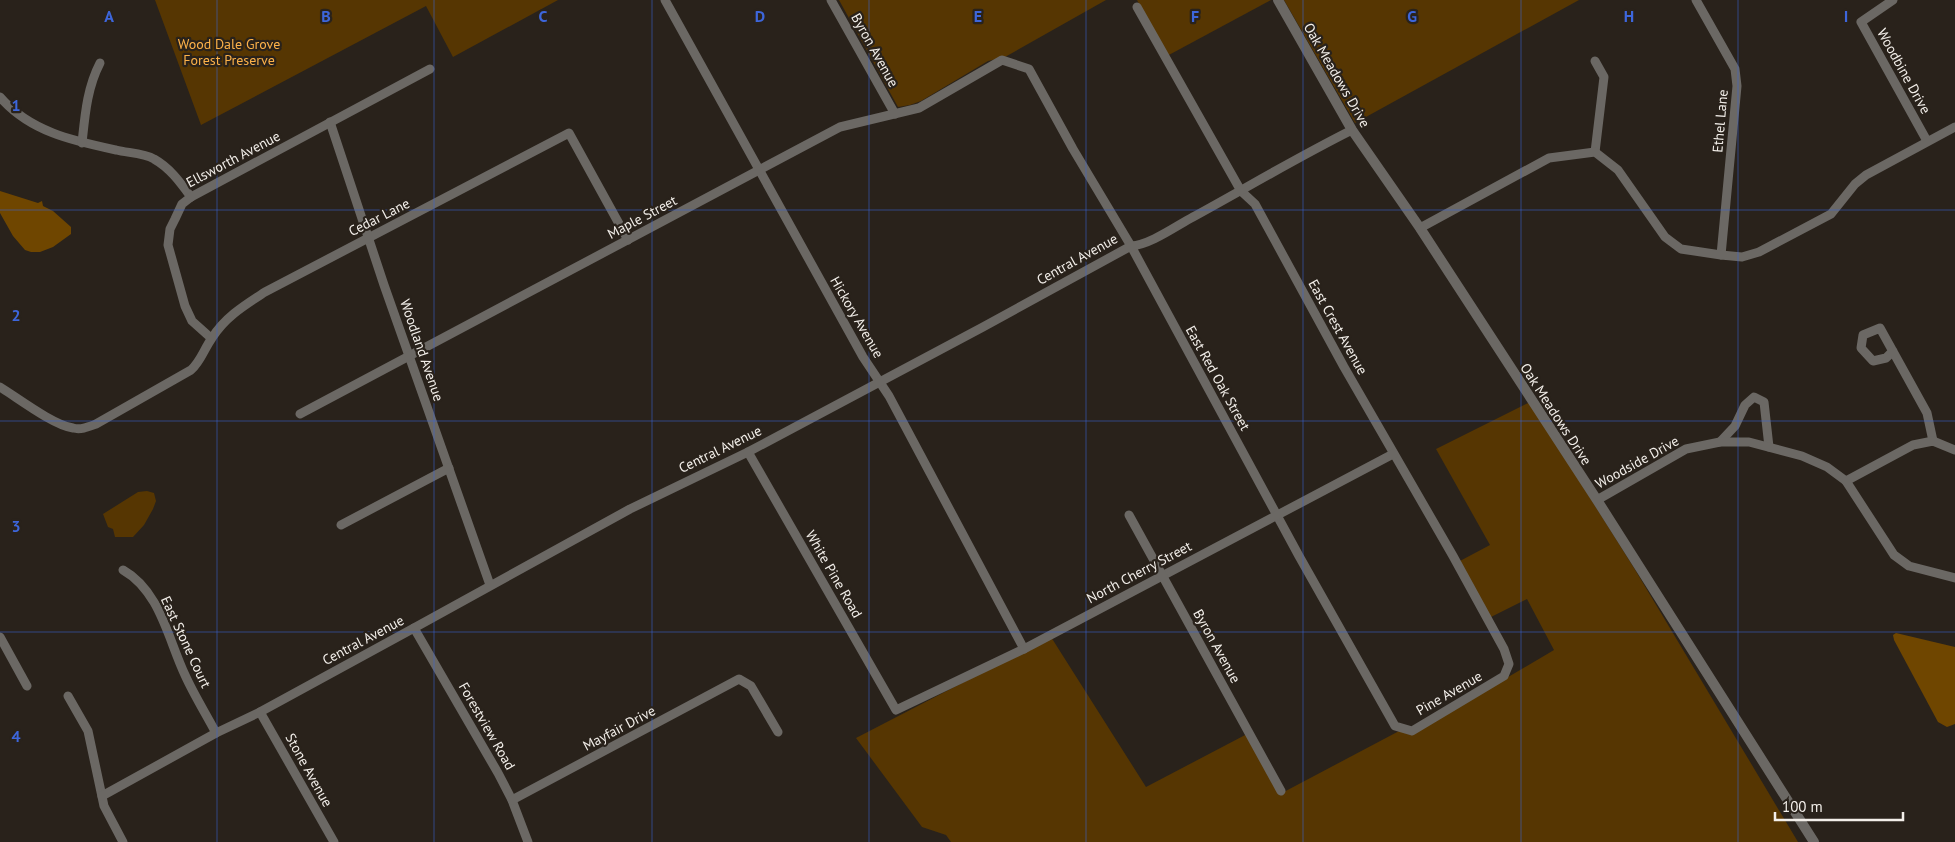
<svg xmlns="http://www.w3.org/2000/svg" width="1955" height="842" font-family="'PT Sans',sans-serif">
<rect width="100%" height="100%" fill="#29221b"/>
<!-- green -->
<g fill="#563602">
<path d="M 155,0 L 558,0 L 453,57 L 426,6 L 201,125 Z"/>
<path d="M 839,0 L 1106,0 L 1005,57 L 988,61 L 921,101 L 910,105 L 898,107 Z"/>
<path d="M 1137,0 L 1271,0 L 1167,56 Z"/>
<path d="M 1284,0 L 1579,0 L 1355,123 Z"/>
<path d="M 1530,402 L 1634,568 L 1798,842 L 951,842 L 946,835 L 922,827 L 856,738 L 1051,637 L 1146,787 L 1247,734 L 1280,794 L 1401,730 L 1413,733 L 1554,650 L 1527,599 L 1489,618 L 1458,562 L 1490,545 L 1436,449 Z"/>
<path d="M 147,491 L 154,493 L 156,501 L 153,509 L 144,525 L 133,537 L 115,537 L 113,529 L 108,527 L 103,514 L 138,492 Z"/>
</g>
<!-- water -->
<g fill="#6f4600">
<path d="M 0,191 L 38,203 L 42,201 L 43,206 L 53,211 L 71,227 L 71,234 L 53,247 L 40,252 L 31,252 L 25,250 L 13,236 L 0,213 Z"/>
<path d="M 1896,633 L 1955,647 L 1955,724 L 1947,727 L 1938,722 L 1894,640 L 1893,635 Z"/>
</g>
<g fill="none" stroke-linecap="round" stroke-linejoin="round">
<!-- minor -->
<g stroke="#6b6864" stroke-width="9">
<path d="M 665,0 L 863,357 L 889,396 L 1024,649"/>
<path d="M 831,0 L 895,114"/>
<path d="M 1696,0 L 1735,69 L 1737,86 L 1721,255"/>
<path d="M 1893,0 L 1861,22 L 1927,141"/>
<path d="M 1595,61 L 1604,77 L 1595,152"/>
<path d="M 0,97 C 30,132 74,141 116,150 C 128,153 144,153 154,159 C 170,168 180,182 191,197"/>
<path d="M 330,122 L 384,285 L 490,585"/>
<path d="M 82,143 C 85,115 87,88 100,63"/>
<path d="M 1420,228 L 1549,158 L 1595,152 L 1618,170 L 1665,237 L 1681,249 L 1721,255 L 1742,257 L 1759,252 L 1831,214 L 1855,184 L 1866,175 L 1955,127"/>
<path d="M 211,338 L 192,321 L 185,306 L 168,245 L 170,229 L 175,219 L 182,204 L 191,197 L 430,69"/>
<path d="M 1893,351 L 1886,358 L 1873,361 L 1861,348 L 1863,335 L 1880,328 L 1927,413 L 1933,441"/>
<path d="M 0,387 C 18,398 53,425 73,428 C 81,430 88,427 96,424 L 191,370 C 201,361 204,349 212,338 C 225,317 245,305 265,292 L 569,133 L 628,240"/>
<path d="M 300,414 L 840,127 L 919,108 L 1002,60 L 1029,69 L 1073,149 L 1131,246 L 1299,556 L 1395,726 L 1412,731 L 1504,676 L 1509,664 L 1504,649 L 1453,556 L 1344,367 L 1255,204 L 1241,191 L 1137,7"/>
<path d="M 1720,442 L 1735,426 L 1745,405 L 1754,397 L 1764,402 L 1769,447"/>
<path d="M 748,452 L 896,710 L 1024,649 L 1393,454"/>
<path d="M 1846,481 L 1913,445 L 1933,441 L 1955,450"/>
<path d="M 1597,500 L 1686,449 L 1720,442 L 1749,442 L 1802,456 L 1827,467 L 1846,481 L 1894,555 L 1909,566 L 1955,578"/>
<path d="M 1129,515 L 1281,791"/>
<path d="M 341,525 L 449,468"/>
<path d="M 123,570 C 160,591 168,639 185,675 C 194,695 206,714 216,733"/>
<path d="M 414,628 L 498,773 L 512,800 L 528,842"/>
<path d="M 0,637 L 27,686"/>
<path d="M 68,696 L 88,731 L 104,806 L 123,842"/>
<path d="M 260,712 L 334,842"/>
<path d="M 102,796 L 216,733 L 260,712 L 414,628 L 630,509 L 748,452 L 983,327 L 1131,246 C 1150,245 1176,226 1193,217 C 1246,188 1298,157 1352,130"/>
<path d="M 512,800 L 739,679 L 751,686 L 778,732"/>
</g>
<!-- tertiary -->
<path stroke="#6b6864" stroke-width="10" d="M 1278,0 L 1352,130 L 1420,228 L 1597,500 L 1814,842"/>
</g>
<!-- grid -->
<path fill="none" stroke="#3d66db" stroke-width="1" stroke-opacity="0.55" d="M 217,0 L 217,842M 434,0 L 434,842M 652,0 L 652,842M 869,0 L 869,842M 1086,0 L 1086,842M 1303,0 L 1303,842M 1521,0 L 1521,842M 1738,0 L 1738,842M 0,210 L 1955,210M 0,421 L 1955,421M 0,632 L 1955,632"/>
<g text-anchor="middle" stroke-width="4.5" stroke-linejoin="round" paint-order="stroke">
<!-- park labels -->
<g font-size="14" fill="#fcb149" stroke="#29221b">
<text x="229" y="49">Wood Dale Grove<tspan x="229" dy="16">Forest Preserve</tspan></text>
</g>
<!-- street labels -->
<g font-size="14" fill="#f3efea" stroke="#29221b">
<text transform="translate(875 50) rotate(61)" y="5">Byron Avenue</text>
<text transform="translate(1904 71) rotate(61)" y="5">Woodbine Drive</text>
<text transform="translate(1337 75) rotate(60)" y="5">Oak Meadows Drive</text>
<text transform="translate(1720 121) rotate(-85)" y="5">Ethel Lane</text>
<text transform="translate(233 159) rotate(-28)" y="5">Ellsworth Avenue</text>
<text transform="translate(379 217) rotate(-27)" y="5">Cedar Lane</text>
<text transform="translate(642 217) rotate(-28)" y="5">Maple Street</text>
<text transform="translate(1077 259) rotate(-29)" y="5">Central Avenue</text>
<text transform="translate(857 317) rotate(60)" y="5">Hickory Avenue</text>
<text transform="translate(1338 327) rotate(61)" y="5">East Crest Avenue</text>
<text transform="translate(422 350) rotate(71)" y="5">Woodland Avenue</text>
<text transform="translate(1218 378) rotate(61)" y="5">East Red Oak Street</text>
<text transform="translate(1556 414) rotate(57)" y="5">Oak Meadows Drive</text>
<text transform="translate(720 449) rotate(-26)" y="5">Central Avenue</text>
<text transform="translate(1637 462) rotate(-29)" y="5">Woodside Drive</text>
<text transform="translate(1139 572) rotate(-28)" y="5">North Cherry Street</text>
<text transform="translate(834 574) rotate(60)" y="5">White Pine Road</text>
<text transform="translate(363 640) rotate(-28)" y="5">Central Avenue</text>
<text transform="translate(186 642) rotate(65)" y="5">East Stone Court</text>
<text transform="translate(1217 646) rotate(61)" y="5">Byron Avenue</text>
<text transform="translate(1449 693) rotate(-30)" y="5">Pine Avenue</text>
<text transform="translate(487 726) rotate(60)" y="5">Forestview Road</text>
<text transform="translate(619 728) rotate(-28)" y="5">Mayfair Drive</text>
<text transform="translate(309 770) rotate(61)" y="5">Stone Avenue</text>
</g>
</g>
<g font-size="16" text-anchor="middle" font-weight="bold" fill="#3d66db" stroke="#29221b" stroke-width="4.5" stroke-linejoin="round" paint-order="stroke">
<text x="109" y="22">A</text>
<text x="326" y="22">B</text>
<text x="543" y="22">C</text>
<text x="760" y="22">D</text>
<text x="978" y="22">E</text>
<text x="1195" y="22">F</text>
<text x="1412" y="22">G</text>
<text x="1629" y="22">H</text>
<text x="1846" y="22">I</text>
<text x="16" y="111">1</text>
<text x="16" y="321">2</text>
<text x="16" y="532">3</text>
<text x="16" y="742">4</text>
</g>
<!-- scale -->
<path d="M1775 812v8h128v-8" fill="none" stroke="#f3efea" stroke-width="2.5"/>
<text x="1782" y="812" font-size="15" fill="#f3efea" stroke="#29221b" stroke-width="4" paint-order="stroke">100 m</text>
</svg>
